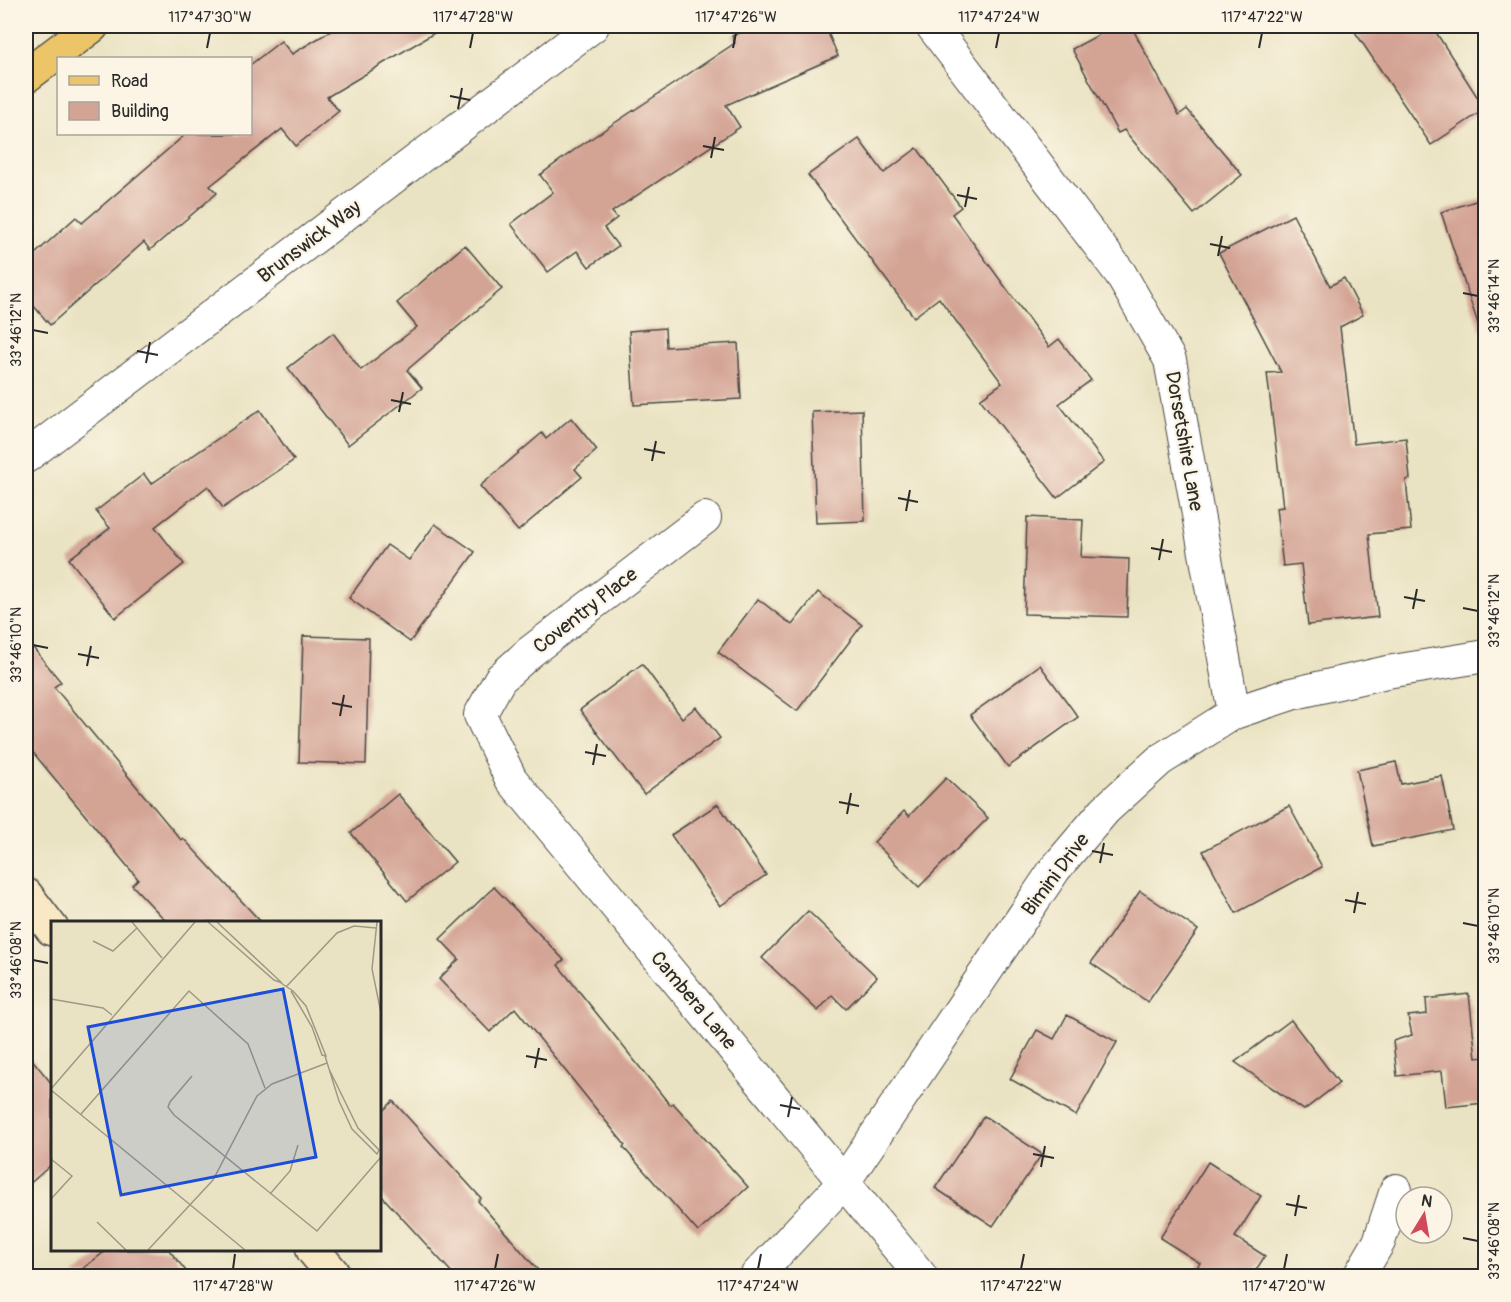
<svg xmlns="http://www.w3.org/2000/svg" width="1511" height="1302" font-family="Pangolin,sans-serif">
<rect width="100%" height="100%" fill="#fcf5e5"/>
<filter id="ink" filterUnits="userSpaceOnUse"><feTurbulence type="fractalNoise" baseFrequency=".0167" numOctaves="2"/><feDisplacementMap in="SourceGraphic" scale="12" xChannelSelector="R" yChannelSelector="G"/><feConvolveMatrix kernelMatrix="1 2 1 2 8 2 1 2 1" color-interpolation-filters="sRGB"/></filter>
<filter id="wash" filterUnits="userSpaceOnUse"><feTurbulence type="fractalNoise" baseFrequency=".008" numOctaves="4" result="noise"/><feDisplacementMap in="SourceGraphic" scale="24" xChannelSelector="R" yChannelSelector="G"/><feGaussianBlur stdDeviation="1.35" result="paint"/><feColorMatrix in="noise" values="0 0 0 0 0 0 0 0 0 0 0 0 0 0 0 0 0 1.4 0 .05"/><feComposite in="paint" operator="in"/></filter>
<g filter="url(#wash)">
<rect width="100%" height="100%" fill="#eae3c3"/>
<g id="blocks">
<!-- building -->
<g fill="#d3a394">
<path d="M 339,26 L 446,26 L 327,97 L 339,111 L 296,146 L 282,129 L 210,186 L 217,193 L 150,250 L 144,242 L 50,325 L 26,297 L 26,262 L 76,217 L 82,223 L 186,134 L 250,134 L 250,65 L 281,41 L 292,54 Z"/>
<path d="M 757,26 L 825,26 L 838,56 L 726,105 L 740,127 L 612,212 L 617,218 L 604,228 L 618,246 L 589,267 L 577,251 L 548,272 L 511,224 L 553,192 L 540,175 L 577,148 L 735,43 L 732,36 Z"/>
<path d="M 1115,26 L 1131,26 L 1179,115 L 1187,109 L 1242,175 L 1194,214 L 1124,130 L 1118,133 L 1072,49 Z"/>
<path d="M 1351,26 L 1432,26 L 1485,109 L 1431,145 Z"/>
<path d="M 859,139 L 884,173 L 917,148 L 961,207 L 952,214 L 1049,347 L 1059,339 L 1091,380 L 1059,404 L 1104,462 L 1057,498 L 980,399 L 1002,383 L 939,298 L 914,317 L 808,175 Z"/>
<path d="M 1485,198 L 1485,329 L 1480,330 L 1441,212 Z"/>
<path d="M 1293,215 L 1330,286 L 1344,278 L 1363,315 L 1340,327 L 1354,444 L 1406,438 L 1410,479 L 1406,480 L 1411,530 L 1369,534 L 1378,617 L 1308,625 L 1301,564 L 1283,566 L 1276,508 L 1283,507 L 1267,373 L 1281,372 L 1219,253 Z"/>
<path d="M 465,245 L 502,289 L 407,370 L 422,388 L 348,445 L 288,368 L 333,333 L 361,370 L 417,327 L 397,303 Z"/>
<path d="M 665,328 L 666,347 L 738,343 L 741,399 L 634,405 L 629,331 Z"/>
<path d="M 260,410 L 294,460 L 223,508 L 208,486 L 155,527 L 184,564 L 115,618 L 69,559 L 110,528 L 96,511 L 144,474 L 151,484 Z"/>
<path d="M 862,410 L 865,521 L 816,523 L 812,412 Z"/>
<path d="M 571,418 L 597,450 L 575,469 L 582,477 L 518,531 L 480,486 L 542,433 L 546,439 Z"/>
<path d="M 1027,517 L 1083,520 L 1081,557 L 1129,559 L 1127,617 L 1024,614 Z"/>
<path d="M 435,524 L 475,552 L 410,642 L 349,598 L 387,545 L 409,560 Z"/>
<path d="M 818,592 L 862,625 L 797,711 L 718,652 L 758,599 L 792,625 Z"/>
<path d="M 303,636 L 369,638 L 366,764 L 299,762 Z"/>
<path d="M 26,639 L 61,682 L 54,687 L 181,840 L 183,838 L 261,922 L 167,922 L 132,885 L 138,879 L 26,744 Z"/>
<path d="M 642,664 L 682,718 L 696,707 L 720,738 L 644,794 L 580,710 Z"/>
<path d="M 1040,665 L 1078,717 L 1008,767 L 970,715 Z"/>
<path d="M 1396,762 L 1401,784 L 1442,776 L 1453,830 L 1373,846 L 1357,770 Z"/>
<path d="M 946,778 L 988,818 L 919,887 L 874,842 L 904,811 L 909,816 Z"/>
<path d="M 398,794 L 455,862 L 407,901 L 351,833 Z"/>
<path d="M 718,804 L 766,875 L 720,906 L 671,835 Z"/>
<path d="M 1289,806 L 1322,867 L 1236,913 L 1203,851 Z"/>
<path d="M 494,887 L 564,960 L 558,965 L 670,1105 L 673,1103 L 748,1187 L 698,1232 L 623,1147 L 625,1145 L 515,1008 L 490,1032 L 439,979 L 459,959 L 440,939 Z"/>
<path d="M 1140,891 L 1198,930 L 1148,1002 L 1091,963 Z"/>
<path d="M 808,911 L 877,977 L 846,1009 L 832,995 L 818,1011 L 762,958 Z"/>
<path d="M 1469,994 L 1476,1058 L 1485,1057 L 1485,1103 L 1446,1107 L 1442,1071 L 1397,1076 L 1393,1041 L 1412,1035 L 1408,1016 L 1427,1014 L 1426,999 Z"/>
<path d="M 1067,1015 L 1117,1042 L 1076,1116 L 1010,1079 L 1037,1030 L 1054,1039 Z"/>
<path d="M 1291,1020 L 1339,1083 L 1304,1110 L 1235,1062 Z"/>
<path d="M 26,1052 L 52,1084 L 52,1164 L 26,1187 Z"/>
<path d="M 393,1101 L 481,1198 L 478,1201 L 543,1276 L 455,1276 L 380,1194 L 380,1114 Z"/>
<path d="M 984,1116 L 1042,1154 L 993,1226 L 935,1188 Z"/>
<path d="M 1208,1162 L 1261,1196 L 1235,1237 L 1265,1256 L 1252,1276 L 1191,1276 L 1200,1263 L 1160,1238 Z"/>
<path d="M 107,1250 L 169,1250 L 190,1276 L 73,1276 Z"/>
</g>
</g>
</g>
<g filter="url(#ink)">
<use href="#blocks" fill-opacity="0" stroke="#484742" stroke-width="1.5"/>
<g fill="none" stroke-linecap="round" stroke-linejoin="round">
<!-- street casing -->
<g stroke="#484742" stroke-width="34">
<g id="street">
<path d="M 932,26 L 1120,273 L 1170,360 L 1234,713"/>
<path d="M 26,457 L 593,26"/>
<path d="M 705,518 L 530,652 L 500,679 L 480,715 L 511,779 L 921,1276"/>
<path d="M 756,1276 L 844,1182 L 1055,869 L 1105,810 L 1160,760 L 1234,713 L 1291,694 L 1387,672 L 1486,656"/>
<path d="M 1359,1276 L 1379,1242 L 1396,1190"/>
</g>
</g>
<!-- secondary casing -->
<g stroke="#484742" stroke-width="36">
<g id="secondary">
<path d="M 26,895 L 52,929"/>
<path d="M 313,1250 L 335,1276"/>
</g>
</g>
<!-- primary casing -->
<g stroke="#484742" stroke-width="36">
<path id="primary" d="M 26,76 L 92,26"/>
</g>
<!-- street -->
<use href="#street" stroke="#fff" stroke-width="32"/>
<!-- secondary -->
<use href="#secondary" stroke="#f8e8c3" stroke-width="33"/>
<!-- primary -->
<use href="#primary" stroke="#edc569" stroke-width="33"/>
</g>
</g>
<!-- ticks -->
<path fill="none" stroke="#2b2b2b" stroke-width="2" d="M 207,48 L 210,33M 470,48 L 473,33M 733,48 L 736,33M 996,48 L 999,33M 1259,48 L 1262,33M 450,96 L 470,100M 458,109 L 462,88M 703,146 L 724,150M 711,158 L 715,137M 957,195 L 977,199M 965,207 L 969,187M 1210,244 L 1230,248M 1218,256 L 1222,236M 1463,293 L 1478,296M 33,330 L 48,333M 137,351 L 158,355M 146,363 L 150,342M 391,400 L 411,404M 399,412 L 403,392M 644,449 L 665,453M 652,461 L 656,441M 898,498 L 918,502M 906,511 L 910,490M 1151,548 L 1172,552M 1159,560 L 1163,539M 1404,597 L 1425,601M 1463,608 L 1478,611M 1413,609 L 1417,589M 33,645 L 48,648M 78,654 L 99,658M 87,666 L 91,646M 332,703 L 352,707M 340,716 L 344,695M 585,752 L 606,756M 593,765 L 597,744M 839,802 L 859,806M 847,814 L 851,793M 1092,851 L 1113,855M 1100,863 L 1104,843M 1345,900 L 1366,904M 1354,913 L 1358,892M 1463,923 L 1478,926M 33,960 L 48,963M 526,1056 L 547,1060M 535,1068 L 539,1048M 780,1105 L 800,1109M 788,1117 L 792,1097M 1033,1154 L 1054,1158M 1041,1167 L 1045,1146M 1286,1204 L 1307,1208M 1295,1216 L 1299,1195M 1463,1238 L 1478,1241M 233,1269 L 235,1254M 495,1269 L 498,1254M 758,1269 L 761,1254M 1021,1269 L 1024,1254M 1284,1269 L 1287,1254"/>
<g text-anchor="middle" stroke-width="4.5" stroke-linejoin="round" paint-order="stroke">
<!-- street labels -->
<g font-size="20" fill="#2b2b2b" stroke="#fcf5e5">
<text transform="translate(309 241) rotate(-37)" y="7">Brunswick Way</text>
<text transform="translate(1185 441) rotate(80)" y="7">Dorsetshire Lane</text>
<text transform="translate(585 610) rotate(-38)" y="7">Coventry Place</text>
<text transform="translate(1055 874) rotate(-53)" y="7">Bimini Drive</text>
<text transform="translate(694 1000) rotate(50)" y="7">Cambera Lane</text>
</g>
</g>
<!-- overview -->
<g transform="translate(51 921)">
<rect width="330" height="330" fill="#eae3c3"/>
<path fill="none" stroke="#9e9986" stroke-width="1.5" d="M 81,1 L 111,37M 157,1 L 223,59 L 231,62 L 166,1M 326,1 L 321,48 L 330,92M 42,20 L 62,30 L 86,7M 230,62 L 242,70 L 255,85 L 275,135 L 271,134 L 261,106 L 240,70M 235,66 L 286,12 L 303,5 L 325,7M 0,78 L 52,87 L 61,94M 274,135 L 288,180 L 301,208 L 326,233 L 328,229 L 307,207 L 278,148M 141,155 L 119,181 L 117,186 L 123,194 L 266,310 L 330,236M 0,168 L 144,1M 0,169 L 194,329M 30,193 L 138,70 L 197,123 L 214,167M 0,238 L 21,255 L 0,278M 219,273 L 239,250 L 247,224M 46,301 L 75,329M 97,329 L 162,259 L 206,175 L 221,163 L 276,142"/>
<path fill="#1d4ed8" fill-opacity="0.15" stroke="#1d4ed8" stroke-width="3" d="M 232,68 L 265,236 L 70,274 L 37,106 Z"/>
<rect width="330" height="330" fill="none" stroke="#2b2b2b" stroke-width="3"/>
</g>
<!-- margin -->
<rect width="1511" height="1302" fill="none" stroke="#fcf5e5" stroke-width="66"/>
<!-- legend -->
<rect x="57" y="57" width="195" height="78" fill="#fcf5e5" stroke="#a8a49b" stroke-width="1.5"/>
<rect x="69" y="76" width="30" height="9" fill="#edc569" stroke="#a8a49b" stroke-width="1.5"/>
<text x="111" y="87" font-size="18" fill="#2b2b2b">Road</text>
<rect x="69" y="102" width="30" height="18" fill="#d3a394" stroke="#a8a49b" stroke-width="1.5"/>
<text x="111" y="117" font-size="18" fill="#2b2b2b">Building</text>
<!-- north arrow -->
<g transform="translate(1424 1215) rotate(11)"><circle r="28" fill="#fcf5e5" stroke="#a8a49b" stroke-width="1.5"/>
<path d="M0-4.5L10 22L0 15L-10 22Z" fill="#d1495b"/>
<text y="-9" font-size="16" font-weight="bold" text-anchor="middle" fill="#2b2b2b">N</text>
</g>
<rect x="33" y="33" width="1445" height="1236" fill="none" stroke="#2b2b2b" stroke-width="2"/>
<g font-size="15" text-anchor="middle" fill="#2b2b2b">
<text x="210" y="22">117°47'30"W</text>
<text x="473" y="22">117°47'28"W</text>
<text x="736" y="22">117°47'26"W</text>
<text x="999" y="22">117°47'24"W</text>
<text x="1262" y="22">117°47'22"W</text>
<text transform="translate(1494 296) rotate(-90)" y="5">33°46'14"N</text>
<text transform="translate(16 330) rotate(-90)" y="5">33°46'12"N</text>
<text transform="translate(1494 611) rotate(-90)" y="5">33°46'12"N</text>
<text transform="translate(16 645) rotate(-90)" y="5">33°46'10"N</text>
<text transform="translate(1494 926) rotate(-90)" y="5">33°46'10"N</text>
<text transform="translate(16 960) rotate(-90)" y="5">33°46'08"N</text>
<text transform="translate(1494 1241) rotate(-90)" y="5">33°46'08"N</text>
<text x="233" y="1291">117°47'28"W</text>
<text x="495" y="1291">117°47'26"W</text>
<text x="758" y="1291">117°47'24"W</text>
<text x="1021" y="1291">117°47'22"W</text>
<text x="1284" y="1291">117°47'20"W</text>
</g>
</svg>
